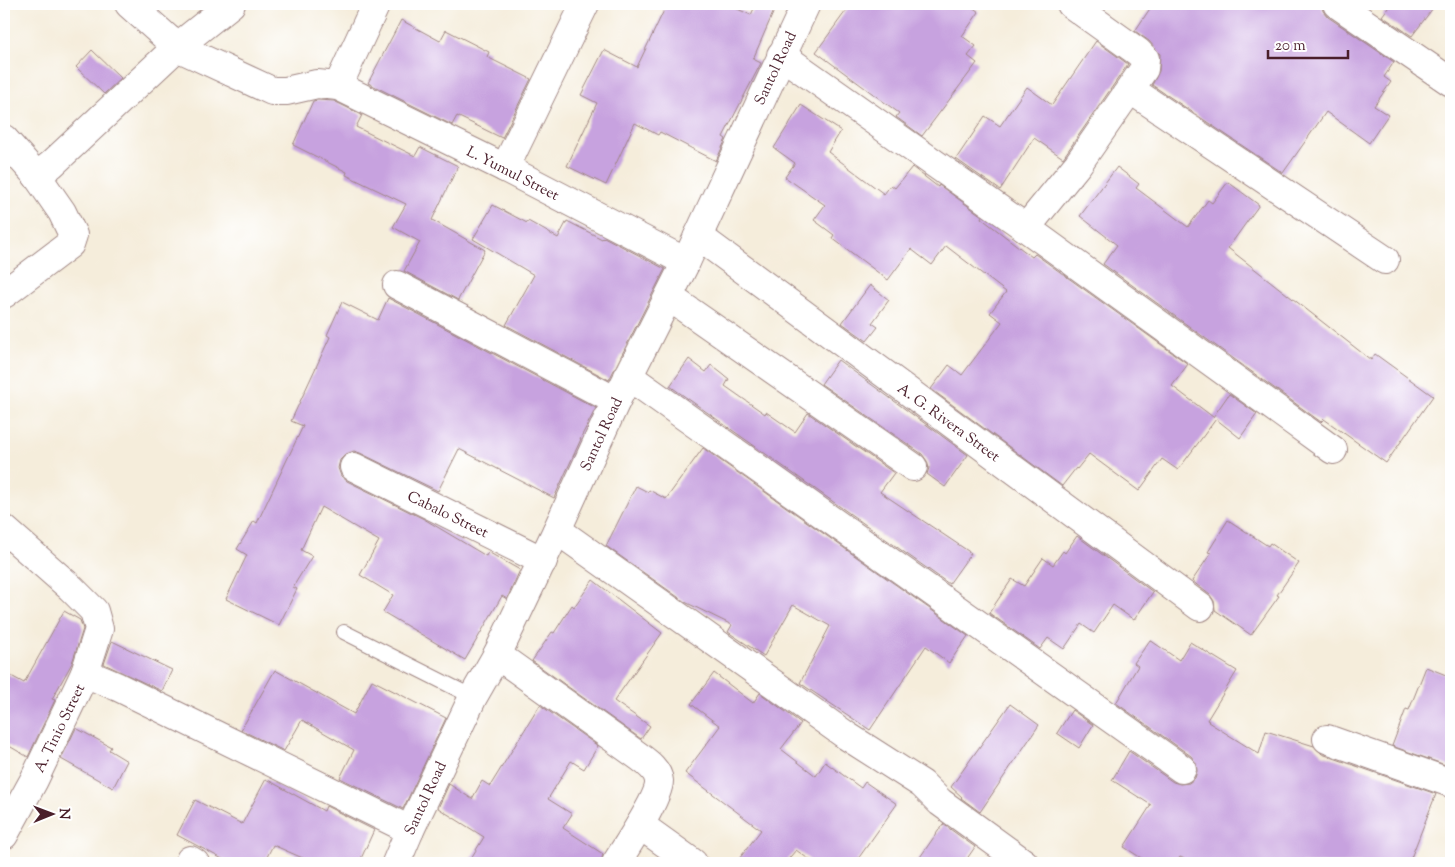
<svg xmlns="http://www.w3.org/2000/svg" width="1455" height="867" font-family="'Sorts Mill Goudy',serif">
<rect width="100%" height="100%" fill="#fff"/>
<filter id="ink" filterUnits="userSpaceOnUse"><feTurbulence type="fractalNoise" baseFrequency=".02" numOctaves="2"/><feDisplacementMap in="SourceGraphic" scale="10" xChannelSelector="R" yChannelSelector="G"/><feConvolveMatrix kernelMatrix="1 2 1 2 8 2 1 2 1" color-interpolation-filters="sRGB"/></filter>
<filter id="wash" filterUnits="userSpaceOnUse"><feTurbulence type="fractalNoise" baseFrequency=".0096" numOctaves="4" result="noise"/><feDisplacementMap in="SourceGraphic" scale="20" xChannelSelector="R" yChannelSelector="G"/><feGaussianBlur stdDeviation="1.12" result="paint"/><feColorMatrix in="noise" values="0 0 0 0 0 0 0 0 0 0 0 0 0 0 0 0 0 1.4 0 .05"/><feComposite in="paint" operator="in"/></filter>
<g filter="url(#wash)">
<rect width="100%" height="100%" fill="#f5eddb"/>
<g id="blocks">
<!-- building -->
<g fill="#c7a2df">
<path d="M 667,4 L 726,4 L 751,15 L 756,4 L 777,4 L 753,59 L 761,63 L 723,137 L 726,139 L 716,161 L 660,132 L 658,135 L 635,123 L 606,185 L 567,166 L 597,103 L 581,95 L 604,50 L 637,67 Z"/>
<path d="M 851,4 L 968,4 L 979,12 L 962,36 L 976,46 L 968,56 L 977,63 L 922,136 L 896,117 L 899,113 L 816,52 Z"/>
<path d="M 1153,4 L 1322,4 L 1323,11 L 1328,17 L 1394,62 L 1384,77 L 1391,82 L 1374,106 L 1388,115 L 1369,143 L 1326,112 L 1283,173 L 1152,85 L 1159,71 L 1160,54 L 1149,41 L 1135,31 Z"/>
<path d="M 1391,4 L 1436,4 L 1412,36 L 1382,16 Z"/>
<path d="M 401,20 L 440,41 L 446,30 L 489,52 L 487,57 L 531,79 L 502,138 L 457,116 L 452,125 L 368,83 Z"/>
<path d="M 1096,41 L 1128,64 L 1063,158 L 1034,138 L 1000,190 L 956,159 L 985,116 L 1000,126 L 1027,87 L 1052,105 Z"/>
<path d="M 92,50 L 121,78 L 104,94 L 76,67 Z"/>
<path d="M 318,100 L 334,101 L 362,115 L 356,127 L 415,156 L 420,147 L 458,166 L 432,220 L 485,250 L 458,300 L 404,271 L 420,242 L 393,227 L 406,204 L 346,175 L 347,172 L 293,145 L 313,101 Z"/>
<path d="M 801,105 L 841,131 L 828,152 L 884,194 L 891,185 L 895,188 L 912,167 L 938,187 L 939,185 L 982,216 L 981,218 L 1032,257 L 1035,254 L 1188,364 L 1172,386 L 1213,417 L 1229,394 L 1257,414 L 1240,438 L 1216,419 L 1178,470 L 1162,459 L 1139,491 L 1089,454 L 1077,469 L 1076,468 L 1062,486 L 931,389 L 949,365 L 962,375 L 1002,322 L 990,313 L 1006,292 L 946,246 L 932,265 L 911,249 L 888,280 L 832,238 L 834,235 L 814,220 L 825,205 L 785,177 L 795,163 L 774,148 Z"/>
<path d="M 1117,167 L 1139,184 L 1136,188 L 1188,227 L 1208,200 L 1212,203 L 1228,182 L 1259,205 L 1228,248 L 1371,360 L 1375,354 L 1433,396 L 1386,463 L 1324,419 L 1321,422 L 1103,264 L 1117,245 L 1080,216 Z"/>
<path d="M 493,205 L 527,223 L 528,221 L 558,238 L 567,221 L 602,239 L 604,237 L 665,269 L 609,380 L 506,325 L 534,275 L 473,239 Z"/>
<path d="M 870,285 L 889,300 L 872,323 L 878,327 L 867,341 L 842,323 Z"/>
<path d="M 388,298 L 596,408 L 580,439 L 581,439 L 554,498 L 459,449 L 438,491 L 360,453 L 354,451 L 346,454 L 340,460 L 338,468 L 341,476 L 347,481 L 424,519 L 486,556 L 488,552 L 520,570 L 507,599 L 502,596 L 465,660 L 383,612 L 393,595 L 360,575 L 379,541 L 321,507 L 301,550 L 312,556 L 293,587 L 297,589 L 279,625 L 226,599 L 247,555 L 237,549 L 254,521 L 257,523 L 303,426 L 291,421 L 330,337 L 327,335 L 342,302 L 378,320 Z"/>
<path d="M 689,359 L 706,372 L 711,365 L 729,379 L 725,386 L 765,414 L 766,412 L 795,432 L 808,413 L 894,473 L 880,492 L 971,553 L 949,584 L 670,386 Z"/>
<path d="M 838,360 L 968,455 L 945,487 L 927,474 L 929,468 L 927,461 L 922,454 L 821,384 Z"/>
<path d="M 703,448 L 968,636 L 949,663 L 926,646 L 870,730 L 800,683 L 830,626 L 793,605 L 764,656 L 728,632 L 732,625 L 685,602 L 606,546 L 636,486 L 648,492 L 649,490 L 666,499 Z"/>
<path d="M 1228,520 L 1268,546 L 1270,543 L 1299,563 L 1277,595 L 1279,596 L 1251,635 L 1215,610 L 1214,601 L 1210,595 L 1192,581 L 1211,553 L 1208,552 Z"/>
<path d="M 1077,536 L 1153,592 L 1134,620 L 1113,605 L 1094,633 L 1081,624 L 1064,649 L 1048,638 L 1040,649 L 989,613 L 1012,579 L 1024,586 L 1043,558 L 1053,565 L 1063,551 L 1065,553 Z"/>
<path d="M 593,580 L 662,633 L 614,701 L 650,726 L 641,739 L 532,661 L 552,632 L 554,633 L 572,605 L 574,607 Z"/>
<path d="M 64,611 L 80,620 L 83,629 L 72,663 L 52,699 L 55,700 L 28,757 L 4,743 L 4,672 L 24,683 Z"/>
<path d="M 1150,640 L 1179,660 L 1190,642 L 1237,671 L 1207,720 L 1209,721 L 1208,722 L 1259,754 L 1266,731 L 1314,746 L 1322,754 L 1436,794 L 1409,863 L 1193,863 L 1180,857 L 1176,863 L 1149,863 L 1124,847 L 1151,805 L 1112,780 L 1129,751 L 1173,782 L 1180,784 L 1189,783 L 1195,778 L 1197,771 L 1196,763 L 1191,756 L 1116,703 L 1138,666 L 1134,663 Z"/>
<path d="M 112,641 L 172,670 L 162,691 L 104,664 Z"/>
<path d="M 1426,667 L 1451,677 L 1451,767 L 1392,746 L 1406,709 L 1409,710 Z"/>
<path d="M 275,670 L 354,714 L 372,680 L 446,718 L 403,809 L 340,778 L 354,750 L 302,720 L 284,751 L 241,730 Z"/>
<path d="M 714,673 L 753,703 L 760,693 L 801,723 L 781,749 L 816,776 L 825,762 L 861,788 L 865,782 L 897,804 L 855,863 L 814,863 L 796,850 L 785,863 L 736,863 L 761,830 L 685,773 L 720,726 L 691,704 Z"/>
<path d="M 1010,704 L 1039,725 L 980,812 L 961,798 L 962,797 L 951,787 Z"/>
<path d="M 540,705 L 598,746 L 584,769 L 571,761 L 548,799 L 572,814 L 563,828 L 603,854 L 601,863 L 468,863 L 484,837 L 438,808 L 449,784 L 472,799 L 482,781 L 490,786 Z"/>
<path d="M 1072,710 L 1093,725 L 1079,748 L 1057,733 Z"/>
<path d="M 76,728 L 111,747 L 109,750 L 127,761 L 113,788 L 61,759 Z"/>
<path d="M 266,779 L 324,811 L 326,806 L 374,830 L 359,863 L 314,863 L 273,845 L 264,863 L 230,863 L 177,835 L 195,800 L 242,824 Z"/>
<path d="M 943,824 L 975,847 L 964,863 L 916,863 Z"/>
</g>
</g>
</g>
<g filter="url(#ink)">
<use href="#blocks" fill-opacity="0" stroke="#a08683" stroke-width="1"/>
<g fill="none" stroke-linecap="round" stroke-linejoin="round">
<!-- lane casing -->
<g stroke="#a08683" stroke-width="16">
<path id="lane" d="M 344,632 L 473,697"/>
</g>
<!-- street casing -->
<g stroke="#a08683" stroke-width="30">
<g id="street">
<path d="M 129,4 L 177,47 L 272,91 L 286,91 L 317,84 L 338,86 L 505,168 L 686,262"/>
<path d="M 1337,4 L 1451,82"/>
<path d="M 781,55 L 1026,228 L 1333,450"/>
<path d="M 338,86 L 376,4"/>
<path d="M 1131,90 L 1385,260"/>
<path d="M 4,139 L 37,176 L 52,164 L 177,47 L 231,4"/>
<path d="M 505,168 L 585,4"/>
<path d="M 1026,228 L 1078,164 L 1144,69 L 1145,59 L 1138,52 L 1071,4"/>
<path d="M 698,236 L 1200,607"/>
<path d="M 397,285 L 616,401"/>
<path d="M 4,294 L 70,244 L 73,235 L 62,212 L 37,176"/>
<path d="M 669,297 L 913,467"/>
<path d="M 628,376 L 1182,769"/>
<path d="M 354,467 L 543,561"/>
<path d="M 4,529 L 71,588 L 94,611 L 99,629 L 85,673 L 34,780 L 4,835"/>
<path d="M 557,530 L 847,736 L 922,784 L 940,802 L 1024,863"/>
<path d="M 497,655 L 637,755 C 645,761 658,769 659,781 C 660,796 625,849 616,863"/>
<path d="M 85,673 L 118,687 L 410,830"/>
<path d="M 1327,739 L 1451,783"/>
<path d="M 640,825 L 693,863"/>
<path d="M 190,860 L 195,863"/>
<path d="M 396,863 L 410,830 L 473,697 L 497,655 L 557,530 L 616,401 L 686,262 L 806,4"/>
</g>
</g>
<!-- lane -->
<use href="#lane" stroke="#fff" stroke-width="14"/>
<!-- street -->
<use href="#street" stroke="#fff" stroke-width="28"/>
</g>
</g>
<g text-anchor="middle" stroke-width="5" stroke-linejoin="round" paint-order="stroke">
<!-- street labels -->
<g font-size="15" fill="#4a1f2b" stroke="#fff">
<text transform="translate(775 68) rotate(-65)" y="5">Santol Road</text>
<text transform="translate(513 173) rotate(27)" y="5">L. Yumul Street</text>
<text transform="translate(949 422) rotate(36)" y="5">A. G. Rivera Street</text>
<text transform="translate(601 434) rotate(-65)" y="5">Santol Road</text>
<text transform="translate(448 514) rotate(26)" y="5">Cabalo Street</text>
<text transform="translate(59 728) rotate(-64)" y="5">A. Tinio Street</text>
<text transform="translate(425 798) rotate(-65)" y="5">Santol Road</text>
</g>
</g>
<!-- margin -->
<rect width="1455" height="867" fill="none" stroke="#fff" stroke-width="20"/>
<!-- north arrow -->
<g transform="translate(52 814) rotate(89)" stroke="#ffffff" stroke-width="4" paint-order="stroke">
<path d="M0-4L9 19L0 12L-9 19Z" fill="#4a1f2b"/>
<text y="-8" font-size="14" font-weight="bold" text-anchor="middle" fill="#4a1f2b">N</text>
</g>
<!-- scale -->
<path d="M1268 50v8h80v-8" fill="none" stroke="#4a1f2b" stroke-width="2.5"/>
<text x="1275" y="50" font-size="15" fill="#4a1f2b" stroke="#ffffff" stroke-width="4" paint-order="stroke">20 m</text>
</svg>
